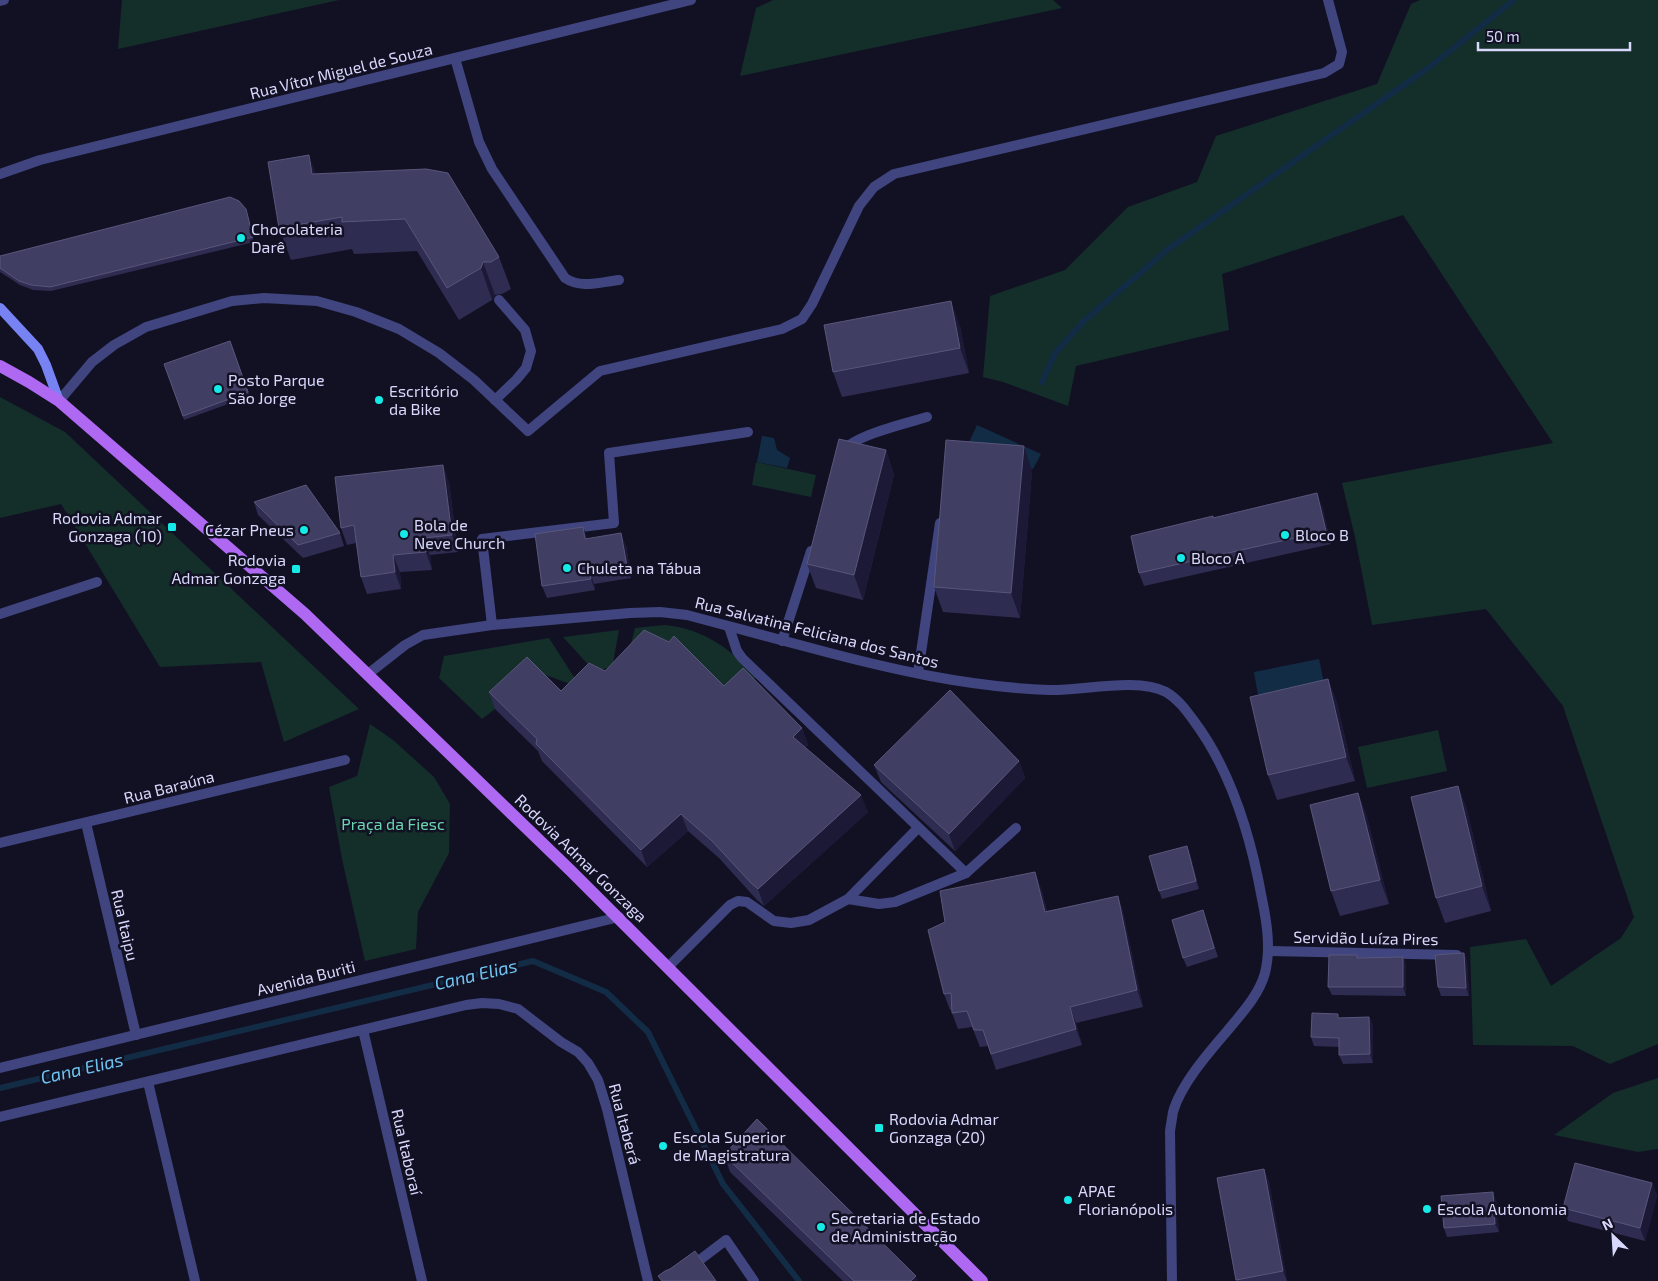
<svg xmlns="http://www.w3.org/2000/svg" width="1658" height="1281" font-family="'Exo 2',sans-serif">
<rect width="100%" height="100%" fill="#121124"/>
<!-- green -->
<g fill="#142e2a">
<path d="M 122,0 L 339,0 L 118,49 Z"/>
<path d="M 773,0 L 1053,0 L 1062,8 L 740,76 L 756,8 Z"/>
<path d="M 1420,0 L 1658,0 L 1658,1044 L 1610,1064 L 1573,1046 L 1473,1045 L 1470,947 L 1526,939 L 1551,986 L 1621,938 L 1634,917 L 1563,706 L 1486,609 L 1372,625 L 1355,537 L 1342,483 L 1553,443 L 1403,215 L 1222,274 L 1229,330 L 1076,366 L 1068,406 L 1003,382 L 983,377 L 990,296 L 1065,270 L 1128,207 L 1197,182 L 1216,136 L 1377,84 L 1411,4 Z"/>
<path d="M 0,397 L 65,432 L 359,709 L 284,742 L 261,662 L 160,667 L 61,504 L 0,518 Z"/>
<path d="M 756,462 L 816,475 L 811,497 L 752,485 Z"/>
<path d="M 665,625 C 705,629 729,649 757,676 L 730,703 L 623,675 L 635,628 Z"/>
<path d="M 619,630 L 613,663 L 607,668 L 595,672 L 563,637 Z"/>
<path d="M 549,638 L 581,688 L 532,670 L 495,709 L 482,719 L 439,678 L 444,656 Z"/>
<path d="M 370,724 L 393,740 L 434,777 L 450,804 L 449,853 L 418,912 L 416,949 L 365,961 L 342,859 L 329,787 L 357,776 Z"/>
<path d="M 1438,730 L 1447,771 L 1367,788 L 1358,747 Z"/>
<path d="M 1658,1078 L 1658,1149 L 1638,1152 L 1554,1135 L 1613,1093 Z"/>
</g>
<!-- water -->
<g fill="#132c46">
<path d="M 977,425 L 1041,454 L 1033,469 L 960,462 Z"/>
<path d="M 762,436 L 774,438 L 777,450 L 790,458 L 787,468 L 757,462 Z"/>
<path d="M 1319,659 L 1325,688 L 1259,701 L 1254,672 Z"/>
</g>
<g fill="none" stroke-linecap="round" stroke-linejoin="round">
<!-- stream -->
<g stroke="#132c46" stroke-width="6">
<path d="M 1042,382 L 1055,353 L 1084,321 L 1167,250 L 1431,66 L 1514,0"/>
<path d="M 0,1088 L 533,961 L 606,992 L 648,1032 L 723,1184 L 799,1281"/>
</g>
<!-- lane -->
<g stroke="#40457f" stroke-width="10">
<path d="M 0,1 L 4,0"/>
<path d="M 495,400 L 516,380 L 526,368 L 531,351 L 525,330 L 499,300"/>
<path d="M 844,450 C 856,435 907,423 927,417"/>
<path d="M 729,627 L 737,651 L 742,658 L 966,873"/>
<path d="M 782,641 L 811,551"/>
<path d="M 918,673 L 940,523"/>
<path d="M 848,899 L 879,904 L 895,902 L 966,873 L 1016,828"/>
<path d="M 668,967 L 730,905 L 738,901 L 747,902 L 774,921 L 791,923 L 809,920 L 848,899 L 918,828"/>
<path d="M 672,1281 L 726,1240 L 754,1281"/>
</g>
<!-- street -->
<g stroke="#40457f" stroke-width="10">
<path d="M 455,58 L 479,142 L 492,169 L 565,278 C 581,289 600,282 619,280"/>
<path d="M 0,174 L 40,160 L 691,0"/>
<path d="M 59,401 L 92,362 L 114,345 L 146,327 L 232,301 L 264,298 L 317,301 L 356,312 L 399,329 L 439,353 L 474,380 L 528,431 L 600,371 L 782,329 L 802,319 L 812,304 L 859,206 L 874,187 L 894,174 L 1324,73 L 1339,64 L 1342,52 L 1328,0"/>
<path d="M 0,614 L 97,582"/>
<path d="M 492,625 L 482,539 L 614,523 L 609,453 L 748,432"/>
<path d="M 368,674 L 405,645 L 423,635 L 492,625 L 630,613 L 660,612 L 687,615 C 728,626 769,637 811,648 C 889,669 968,687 1049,690 C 1082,691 1137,677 1166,692 C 1178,699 1186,710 1194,721 C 1232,772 1251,837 1262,899 C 1267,923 1271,949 1265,973 C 1259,995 1242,1013 1228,1030 C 1209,1052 1181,1084 1173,1112 C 1172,1118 1171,1125 1170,1131 L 1172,1281"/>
<path d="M 86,823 L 136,1035"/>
<path d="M 0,843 L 345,760"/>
<path d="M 1268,951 L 1457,955"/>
<path d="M 363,1030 L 422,1281"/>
<path d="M 0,1068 L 619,917"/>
<path d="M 148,1082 L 195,1281"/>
<path d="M 0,1117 L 466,1005 L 482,1003 L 499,1004 L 518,1009 L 561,1042 L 578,1052 L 588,1063 L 598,1080 L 607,1109 L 648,1281"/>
</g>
<!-- secondary -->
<path stroke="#7783f3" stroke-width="10" d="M 0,308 L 38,349 L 46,365 L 59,401"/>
<!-- primary -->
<path stroke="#ae68f2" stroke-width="12" d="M 0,366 L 29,382 L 59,401 L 305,614 L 570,870 L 982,1281"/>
</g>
<!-- wall -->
<g fill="#2f2c51">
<path d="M 316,174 L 499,257 L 511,289 L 502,294 L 495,295 L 492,300 L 459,320 L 417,251 L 354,254 L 352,249 L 291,260 L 279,228 Z"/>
<path d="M 246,209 L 254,242 L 51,291 L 33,290 L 20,285 L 0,272 L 0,256 Z"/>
<path d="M 960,326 L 969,373 L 842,397 L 833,372 Z"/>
<path d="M 230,341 L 250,396 L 184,420 L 164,364 Z"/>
<path d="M 886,450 L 894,475 L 863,600 L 816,588 L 807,564 Z"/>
<path d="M 1032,471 L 1020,618 L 943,612 L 934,587 Z"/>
<path d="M 449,482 L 458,552 L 430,555 L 432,570 L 400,572 L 401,589 L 367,594 L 361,577 L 356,543 L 347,545 L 341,528 Z"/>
<path d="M 254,502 L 340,533 L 344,546 L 303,558 L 258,515 Z"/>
<path d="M 1322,506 L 1331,544 L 1144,586 L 1139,573 L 1213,518 Z"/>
<path d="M 588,539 L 626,545 L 631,578 L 594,584 L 595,590 L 547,598 L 542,586 Z"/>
<path d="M 605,671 L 724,686 L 802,728 L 808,745 L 805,748 L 868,812 L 764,906 L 757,900 L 719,858 L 688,831 L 647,867 L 542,761 L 538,751 L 495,709 L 489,692 L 561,691 Z"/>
<path d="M 1328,679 L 1337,703 L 1355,781 L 1277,800 L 1268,775 Z"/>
<path d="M 1019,761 L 1025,778 L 955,851 L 881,782 L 874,765 Z"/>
<path d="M 1458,786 L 1467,810 L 1491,911 L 1445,923 L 1436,898 Z"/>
<path d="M 1358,793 L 1367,817 L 1389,904 L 1340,916 L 1331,891 Z"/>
<path d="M 1190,854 L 1199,889 L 1162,899 L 1159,891 Z"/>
<path d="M 1041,888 L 1047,911 L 1118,896 L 1123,912 L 1143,1007 L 1076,1023 L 1082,1045 L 996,1070 L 988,1046 L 980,1047 L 972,1027 L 958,1029 L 952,1013 L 952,1010 L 950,1010 L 944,994 Z"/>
<path d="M 1203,910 L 1218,957 L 1187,967 L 1183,958 Z"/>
<path d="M 1464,953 L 1467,962 L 1469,996 L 1441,996 L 1438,987 Z"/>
<path d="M 1403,957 L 1406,966 L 1406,996 L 1332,995 L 1328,987 L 1358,958 Z"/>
<path d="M 1369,1017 L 1373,1026 L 1373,1063 L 1343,1064 L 1339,1055 L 1339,1047 L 1314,1046 L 1311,1037 L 1339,1018 Z"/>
<path d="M 724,1155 L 918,1281 L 843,1281 L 730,1172 Z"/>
<path d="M 1264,1169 L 1269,1182 L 1287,1281 L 1236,1281 L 1217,1178 Z"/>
<path d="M 1652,1183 L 1657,1196 L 1645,1241 L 1568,1221 L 1563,1208 Z"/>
<path d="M 1496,1200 L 1499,1232 L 1447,1237 L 1444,1228 Z"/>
</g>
<!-- shaded-wall -->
<g fill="#1c1937">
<path d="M 309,155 L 321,188 L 312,174 Z"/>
<path d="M 483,262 L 495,295 L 492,300 L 481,268 Z"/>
<path d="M 951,301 L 960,326 L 969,373 L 960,348 Z"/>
<path d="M 1024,446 L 1032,471 L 1020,618 L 1011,593 Z"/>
<path d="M 886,450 L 894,475 L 863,600 L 854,575 Z"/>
<path d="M 443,465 L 449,482 L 458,552 L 452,535 Z"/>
<path d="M 1317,493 L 1322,506 L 1331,544 L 1326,531 Z"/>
<path d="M 583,527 L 588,539 L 585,539 Z"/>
<path d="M 621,533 L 626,545 L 631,578 L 627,566 Z"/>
<path d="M 424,538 L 430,555 L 432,570 L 426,552 Z"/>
<path d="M 393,555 L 400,572 L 401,589 L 395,572 Z"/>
<path d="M 590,572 L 594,584 L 595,590 L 591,579 Z"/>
<path d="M 1328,679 L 1337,703 L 1355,781 L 1346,757 Z"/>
<path d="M 802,728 L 808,745 L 799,754 L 793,737 Z"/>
<path d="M 1019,761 L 1025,778 L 955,851 L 949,834 Z"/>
<path d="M 1458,786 L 1467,810 L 1491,911 L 1482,886 Z"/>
<path d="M 1358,793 L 1367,817 L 1389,904 L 1380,880 Z"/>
<path d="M 861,795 L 868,812 L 764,906 L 758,889 Z"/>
<path d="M 681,814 L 688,831 L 647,867 L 641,850 Z"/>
<path d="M 1187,846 L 1190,854 L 1199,889 L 1196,881 Z"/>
<path d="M 1035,872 L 1041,888 L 1051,928 L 1045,912 Z"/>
<path d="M 1118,896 L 1123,912 L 1143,1007 L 1137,990 Z"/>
<path d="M 1464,953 L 1467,962 L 1469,996 L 1466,988 Z"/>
<path d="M 1403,957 L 1406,966 L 1406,996 L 1403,987 Z"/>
<path d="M 1070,1007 L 1076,1023 L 1082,1045 L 1076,1029 Z"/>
<path d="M 1369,1017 L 1373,1026 L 1373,1063 L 1370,1054 Z"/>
<path d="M 1264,1169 L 1269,1182 L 1287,1281 L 1283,1271 Z"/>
<path d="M 1652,1183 L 1657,1196 L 1645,1241 L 1640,1228 Z"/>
<path d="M 1493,1192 L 1496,1200 L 1499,1232 L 1495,1224 Z"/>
<path d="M 916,1276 L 918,1281 L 911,1281 Z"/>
</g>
<!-- building -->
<g fill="#413e63" stroke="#59567b">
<path d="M 309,155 L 312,174 L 426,169 L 448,173 L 499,257 L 491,262 L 483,262 L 481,268 L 447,288 L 405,219 L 342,222 L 342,217 L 279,228 L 268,162 Z"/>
<path d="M 230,197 L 239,201 L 246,209 L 253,237 L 50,287 L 31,285 L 19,281 L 0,268 L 0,256 Z"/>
<path d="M 951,301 L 960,348 L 833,372 L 824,325 Z"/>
<path d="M 230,341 L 248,392 L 183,416 L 164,364 Z"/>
<path d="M 839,439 L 886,450 L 854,575 L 807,564 Z"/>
<path d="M 946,440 L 1024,446 L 1011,593 L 934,587 Z"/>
<path d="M 443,465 L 452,535 L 424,538 L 426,552 L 393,555 L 395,572 L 361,577 L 354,525 L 341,528 L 335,477 Z"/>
<path d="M 306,485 L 340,533 L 298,545 L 254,502 Z"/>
<path d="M 1317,493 L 1326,531 L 1139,573 L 1131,536 L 1213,516 L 1213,518 Z"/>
<path d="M 583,527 L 585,539 L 621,533 L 627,566 L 590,572 L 591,579 L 542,586 L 535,534 Z"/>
<path d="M 644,630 L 669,642 L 674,636 L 724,686 L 743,668 L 802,728 L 793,737 L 861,795 L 758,889 L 751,883 L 712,841 L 681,814 L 641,850 L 536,744 L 537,739 L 489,692 L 527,657 L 561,691 L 589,663 L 605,671 Z"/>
<path d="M 1328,679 L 1346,757 L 1268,775 L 1250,697 Z"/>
<path d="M 950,690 L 1019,761 L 949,834 L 874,765 Z"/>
<path d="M 1458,786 L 1482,886 L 1436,898 L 1411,797 Z"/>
<path d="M 1358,793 L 1380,880 L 1331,891 L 1310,805 Z"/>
<path d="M 1187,846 L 1196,881 L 1159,891 L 1149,856 Z"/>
<path d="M 1035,872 L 1045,912 L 1118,896 L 1137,990 L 1070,1007 L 1076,1029 L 991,1054 L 983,1030 L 974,1030 L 967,1011 L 952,1013 L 951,993 L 944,994 L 928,930 L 945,922 L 940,891 Z"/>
<path d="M 1203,910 L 1214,948 L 1183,958 L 1172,920 Z"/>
<path d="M 1464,953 L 1466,988 L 1438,987 L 1435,955 Z"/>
<path d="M 1329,955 L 1357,955 L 1357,958 L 1403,957 L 1403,987 L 1328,987 Z"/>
<path d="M 1312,1013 L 1338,1014 L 1338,1018 L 1369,1017 L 1370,1054 L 1339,1055 L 1339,1038 L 1311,1037 Z"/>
<path d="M 757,1119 L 916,1276 L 911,1281 L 854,1281 L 724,1155 Z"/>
<path d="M 1575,1163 L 1652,1183 L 1640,1228 L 1563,1208 Z"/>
<path d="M 1264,1169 L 1283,1271 L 1236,1280 L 1217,1178 Z"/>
<path d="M 1493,1192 L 1495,1224 L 1444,1228 L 1441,1196 Z"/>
<path d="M 695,1251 L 716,1281 L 662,1281 L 658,1276 L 665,1271 L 670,1269 Z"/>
</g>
<!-- markers -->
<g fill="#15eae6" stroke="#121124" stroke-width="2">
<circle cx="241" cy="238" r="5"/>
<circle cx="218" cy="389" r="5"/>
<circle cx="379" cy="400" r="5"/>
<rect x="167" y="522" width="10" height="10" rx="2.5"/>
<circle cx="304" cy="530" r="5"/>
<circle cx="404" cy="534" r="5"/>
<circle cx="1285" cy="535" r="5"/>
<circle cx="1181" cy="558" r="5"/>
<circle cx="567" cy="568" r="5"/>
<rect x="291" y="564" width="10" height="10" rx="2.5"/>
<rect x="874" y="1123" width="10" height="10" rx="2.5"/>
<circle cx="663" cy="1146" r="5"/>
<circle cx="1068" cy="1200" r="5"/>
<circle cx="1427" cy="1209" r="5"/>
<circle cx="821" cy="1227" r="5"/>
</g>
<g text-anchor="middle" stroke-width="5" stroke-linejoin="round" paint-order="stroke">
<!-- street labels -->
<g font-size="16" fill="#d8d8fc" stroke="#121124">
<text transform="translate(341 71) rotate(-14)" y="6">Rua Vítor Miguel de Souza</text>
<text transform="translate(817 632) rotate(14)" y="6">Rua Salvatina Feliciana dos Santos</text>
<text transform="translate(169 787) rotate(-14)" y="6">Rua Baraúna</text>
<text transform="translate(581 858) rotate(44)" y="6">Rodovia Admar Gonzaga</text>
<text transform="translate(125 925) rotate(77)" y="6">Rua Itaipu</text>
<text transform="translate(1366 938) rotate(1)" y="6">Servidão Luíza Pires</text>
<text transform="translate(306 978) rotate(-14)" y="6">Avenida Buriti</text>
<text transform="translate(625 1124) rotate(75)" y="6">Rua Itaberá</text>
<text transform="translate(407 1152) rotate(77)" y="6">Rua Itaboraí</text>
</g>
<!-- poi labels -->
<g font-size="16" fill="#d8d8fc" stroke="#121124" text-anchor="start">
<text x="251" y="235">Chocolateria<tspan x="251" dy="18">Darê</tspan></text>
<text x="228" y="386">Posto Parque<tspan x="228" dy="18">São Jorge</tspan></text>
<text x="389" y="397">Escritório<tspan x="389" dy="18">da Bike</tspan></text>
<text x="162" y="524" text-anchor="end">Rodovia Admar<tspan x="162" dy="18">Gonzaga (10)</tspan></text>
<text x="414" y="531">Bola de<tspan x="414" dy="18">Neve Church</tspan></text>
<text x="294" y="536" text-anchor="end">Cézar Pneus</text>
<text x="1295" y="541">Bloco B</text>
<text x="1191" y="564">Bloco A</text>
<text x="286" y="566" text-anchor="end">Rodovia<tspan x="286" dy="18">Admar Gonzaga</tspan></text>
<text x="577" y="574">Chuleta na Tábua</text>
<text x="889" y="1125">Rodovia Admar<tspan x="889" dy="18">Gonzaga (20)</tspan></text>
<text x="673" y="1143">Escola Superior<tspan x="673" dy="18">de Magistratura</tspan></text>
<text x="1078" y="1197">APAE<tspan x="1078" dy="18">Florianópolis</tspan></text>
<text x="1437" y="1215">Escola Autonomia</text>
<text x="831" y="1224">Secretaria de Estado<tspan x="831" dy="18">de Administração</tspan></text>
</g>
<!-- park labels -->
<g font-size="16" fill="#6ad6ae" stroke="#121124">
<text x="393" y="830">Praça da Fiesc</text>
</g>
<!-- water labels -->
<g font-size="18" font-style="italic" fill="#6fc5f2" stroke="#121124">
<text transform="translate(476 975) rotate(-13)" y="6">Cana Elias</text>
<text transform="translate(82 1069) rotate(-13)" y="6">Cana Elias</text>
</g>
</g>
<!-- north arrow -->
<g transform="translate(1613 1236) rotate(335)" stroke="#121124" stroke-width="4" paint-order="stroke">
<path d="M0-4L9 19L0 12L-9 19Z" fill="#d8d8fc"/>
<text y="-8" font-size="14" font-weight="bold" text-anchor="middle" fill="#d8d8fc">N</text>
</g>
<!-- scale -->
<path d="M1478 42v8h152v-8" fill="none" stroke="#d8d8fc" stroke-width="2.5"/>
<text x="1486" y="42" font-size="15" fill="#d8d8fc" stroke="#121124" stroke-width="4" paint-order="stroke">50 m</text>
</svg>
